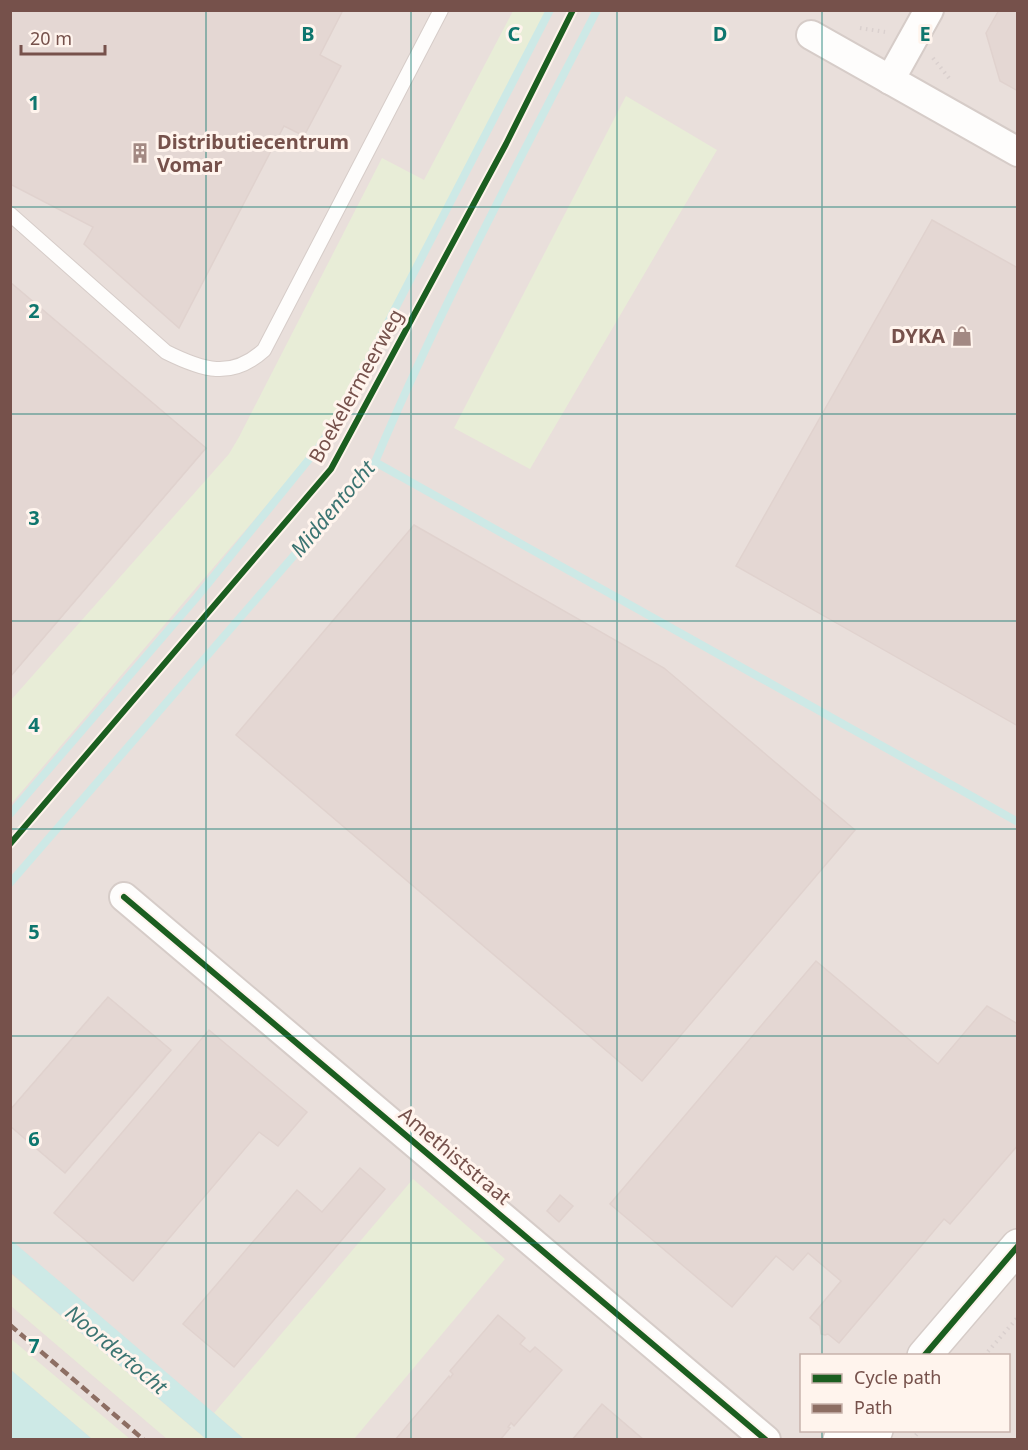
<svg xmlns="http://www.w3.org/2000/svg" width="1028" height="1450" font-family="'Noto Sans',sans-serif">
<rect width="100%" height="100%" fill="#f7f0ec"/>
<!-- industrial -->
<path fill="#e9dfdb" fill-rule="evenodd" d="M 10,11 L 1017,11 L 1017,1439 L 11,1439 ZM 802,1356 L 1008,1356 L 1008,1430 L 802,1430 Z"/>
<!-- green -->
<g fill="#e8edd7">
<path d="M 513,11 L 547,11 L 325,437 L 11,804 L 11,700 L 229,454 L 239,437 L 382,158 L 424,180 Z"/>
<path d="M 626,96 L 717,150 L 530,469 L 454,428 Z"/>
<path d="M 413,1179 L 505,1259 L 354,1439 L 244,1439 L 214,1413 Z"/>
<path d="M 10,1273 L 206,1439 L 167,1439 L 11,1306 Z"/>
<path d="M 10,1338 L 130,1439 L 92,1439 L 11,1370 Z"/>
</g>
<!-- water -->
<g fill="#cde9e6">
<path d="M 11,1240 L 214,1413 L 244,1439 L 206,1439 L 11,1273 Z"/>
<path d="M 11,1370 L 92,1439 L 11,1439 Z"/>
</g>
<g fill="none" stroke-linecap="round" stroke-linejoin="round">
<!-- stream -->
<g stroke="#cde9e6" stroke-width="8">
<path d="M 375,462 L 1018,822"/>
<path d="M 10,814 L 197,597 L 319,447 L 342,411 L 550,10"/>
<path d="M 10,883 L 375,462 C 440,308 520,159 597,10"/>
</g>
</g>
<!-- building -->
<g fill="#e4d7d3" stroke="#e0d2ce" stroke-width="1.5">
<path d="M 10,10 L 343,10 L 320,55 L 341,66 L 304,136 L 284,126 L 179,328 L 84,244 L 93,227 L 10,184 Z"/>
<path d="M 999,10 L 1018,10 L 1018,91 L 1000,81 L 986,33 Z"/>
<path d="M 932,220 L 1018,268 L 1018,726 L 736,566 Z"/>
<path d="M 10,282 L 206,448 L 10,677 Z"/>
<path d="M 414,525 L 664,668 L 855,830 L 642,1081 L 236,735 Z"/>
<path d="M 816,961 L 938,1064 L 987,1006 L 1018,1024 L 1018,1145 L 950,1224 L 944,1219 L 839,1343 L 828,1334 L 825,1335 L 821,1334 L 820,1326 L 810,1318 L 841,1281 L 808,1253 L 793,1270 L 776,1256 L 732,1307 L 610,1204 Z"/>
<path d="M 108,997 L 171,1050 L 65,1173 L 10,1126 L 10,1110 Z"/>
<path d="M 209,1030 L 307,1112 L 278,1146 L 259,1132 L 133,1281 L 54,1213 Z"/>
<path d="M 360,1168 L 385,1189 L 234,1367 L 183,1324 L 297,1190 L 322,1212 Z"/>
<path d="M 560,1195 L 573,1206 L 559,1222 L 547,1211 Z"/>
<path d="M 498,1315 L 525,1338 L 520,1344 L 530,1352 L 535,1347 L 562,1370 L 514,1426 L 511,1423 L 508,1427 L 510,1428 L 500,1440 L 395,1440 L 449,1376 L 450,1378 L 453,1374 L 450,1371 Z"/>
<path d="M 602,1404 L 644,1440 L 572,1440 Z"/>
</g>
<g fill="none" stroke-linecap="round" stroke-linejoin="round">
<!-- service casing -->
<g stroke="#d6ccc8" stroke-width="16">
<path id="service" d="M 10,214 L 166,352 C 202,370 231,380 264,350 L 441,10"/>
</g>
<!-- minor casing -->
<g stroke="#d6ccc8" stroke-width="32">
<g id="minor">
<path d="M 811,35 L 1018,152"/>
<path d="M 890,80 L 929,10"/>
<path d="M 124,897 L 766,1440"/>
</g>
</g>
<!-- tertiary casing -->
<g stroke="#d6ccc8" stroke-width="36">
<g id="tertiary">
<path d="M 924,1356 L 1018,1246"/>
<path d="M 840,1440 L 847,1430"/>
<path d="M 869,1440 L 876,1430"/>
</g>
</g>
<!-- path -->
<g stroke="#dad0ce" stroke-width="4" stroke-dasharray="1.5 4.5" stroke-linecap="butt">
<path d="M 860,28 L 885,32"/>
<path d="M 933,58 L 949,78"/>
<path d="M 984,1356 L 1018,1317"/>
<path d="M 912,1440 L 920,1430"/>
</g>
<!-- service -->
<use href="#service" stroke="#fefdfc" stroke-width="14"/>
<!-- minor -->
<use href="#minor" stroke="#fefdfc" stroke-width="28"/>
<!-- tertiary -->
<use href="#tertiary" stroke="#fefdfc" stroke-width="33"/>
<!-- quiet -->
<path stroke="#8d6e63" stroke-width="4.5" stroke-dasharray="9 4.5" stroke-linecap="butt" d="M 10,1325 L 144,1440"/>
<!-- cycleway casing -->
<g stroke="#fff4ed" stroke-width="10">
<g id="cycleway">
<path d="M 10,844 L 331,469 L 506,144 L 573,10"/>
<path d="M 124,897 L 766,1440"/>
<path d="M 924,1356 L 1018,1246"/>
</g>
</g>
<!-- cycleway -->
<use href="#cycleway" stroke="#1b5e20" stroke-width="6"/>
</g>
<!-- grid -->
<path fill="none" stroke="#0f766e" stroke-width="1.5" stroke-opacity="0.55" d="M 206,10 L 206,1440M 411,10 L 411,1440M 617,10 L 617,1440M 822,10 L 822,1356M 10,207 L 1018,207M 10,414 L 1018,414M 10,621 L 1018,621M 10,829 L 1018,829M 10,1036 L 1018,1036M 10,1243 L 1018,1243M 822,1430 L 822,1440"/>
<!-- icons -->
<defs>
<g id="building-bare" transform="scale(1.62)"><path d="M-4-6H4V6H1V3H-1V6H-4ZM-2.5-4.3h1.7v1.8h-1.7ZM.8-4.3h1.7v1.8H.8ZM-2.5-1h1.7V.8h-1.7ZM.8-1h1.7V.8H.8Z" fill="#a38983" stroke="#fff4ed" stroke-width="2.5" paint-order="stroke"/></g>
<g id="shop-bare" transform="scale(1.62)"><path d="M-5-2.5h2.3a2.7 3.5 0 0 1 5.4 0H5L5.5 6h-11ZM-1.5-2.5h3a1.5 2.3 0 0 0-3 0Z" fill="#a38983" stroke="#fff4ed" stroke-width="2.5" paint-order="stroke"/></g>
</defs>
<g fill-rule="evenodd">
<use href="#building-bare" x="140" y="153"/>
<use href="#shop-bare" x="962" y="336"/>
</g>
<g text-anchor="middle" stroke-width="6" stroke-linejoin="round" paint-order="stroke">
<!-- poi labels -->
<g font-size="20" font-weight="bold" fill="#76514b" stroke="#fff4ed" text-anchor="start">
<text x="157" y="149">Distributiecentrum<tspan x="157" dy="23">Vomar</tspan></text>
<text x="945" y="343" text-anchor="end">DYKA</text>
</g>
<!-- street labels -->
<g font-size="20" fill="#76514b" stroke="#fff4ed">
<text transform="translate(356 386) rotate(-61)" y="7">Boekelermeerweg</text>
<text transform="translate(455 1156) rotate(40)" y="7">Amethiststraat</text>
</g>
<!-- water labels -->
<g font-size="21" font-style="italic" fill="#3b7472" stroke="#fff4ed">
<text transform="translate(333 509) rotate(-50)" y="7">Middentocht</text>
<text transform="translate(116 1350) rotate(40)" y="7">Noordertocht</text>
</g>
</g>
<g font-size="20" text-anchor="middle" font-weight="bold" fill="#0f766e" stroke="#fff4ed" stroke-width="6" stroke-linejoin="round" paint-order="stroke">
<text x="308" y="41">B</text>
<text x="514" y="41">C</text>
<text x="720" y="41">D</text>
<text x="925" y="41">E</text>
<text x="34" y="110">1</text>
<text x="34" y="318">2</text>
<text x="34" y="525">3</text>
<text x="34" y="732">4</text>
<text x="34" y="939">5</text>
<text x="34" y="1146">6</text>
<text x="34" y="1353">7</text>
</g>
<!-- border -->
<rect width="1028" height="1450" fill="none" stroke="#76514b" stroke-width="24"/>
<!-- legend -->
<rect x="800" y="1354" width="210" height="78" fill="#fff4ed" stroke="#c8b3ac" stroke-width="1.5"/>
<rect x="812" y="1374" width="30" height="9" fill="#1b5e20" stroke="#c8b3ac" stroke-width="1.5"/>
<text x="854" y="1384" font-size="18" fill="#76514b">Cycle path</text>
<rect x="812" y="1404" width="30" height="9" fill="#8d6e63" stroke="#c8b3ac" stroke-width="1.5"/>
<text x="854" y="1414" font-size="18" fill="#76514b">Path</text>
<!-- scale -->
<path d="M21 45v9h84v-9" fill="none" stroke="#76514b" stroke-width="3"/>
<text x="30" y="45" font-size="18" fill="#76514b" stroke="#fff4ed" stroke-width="4.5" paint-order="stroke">20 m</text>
</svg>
